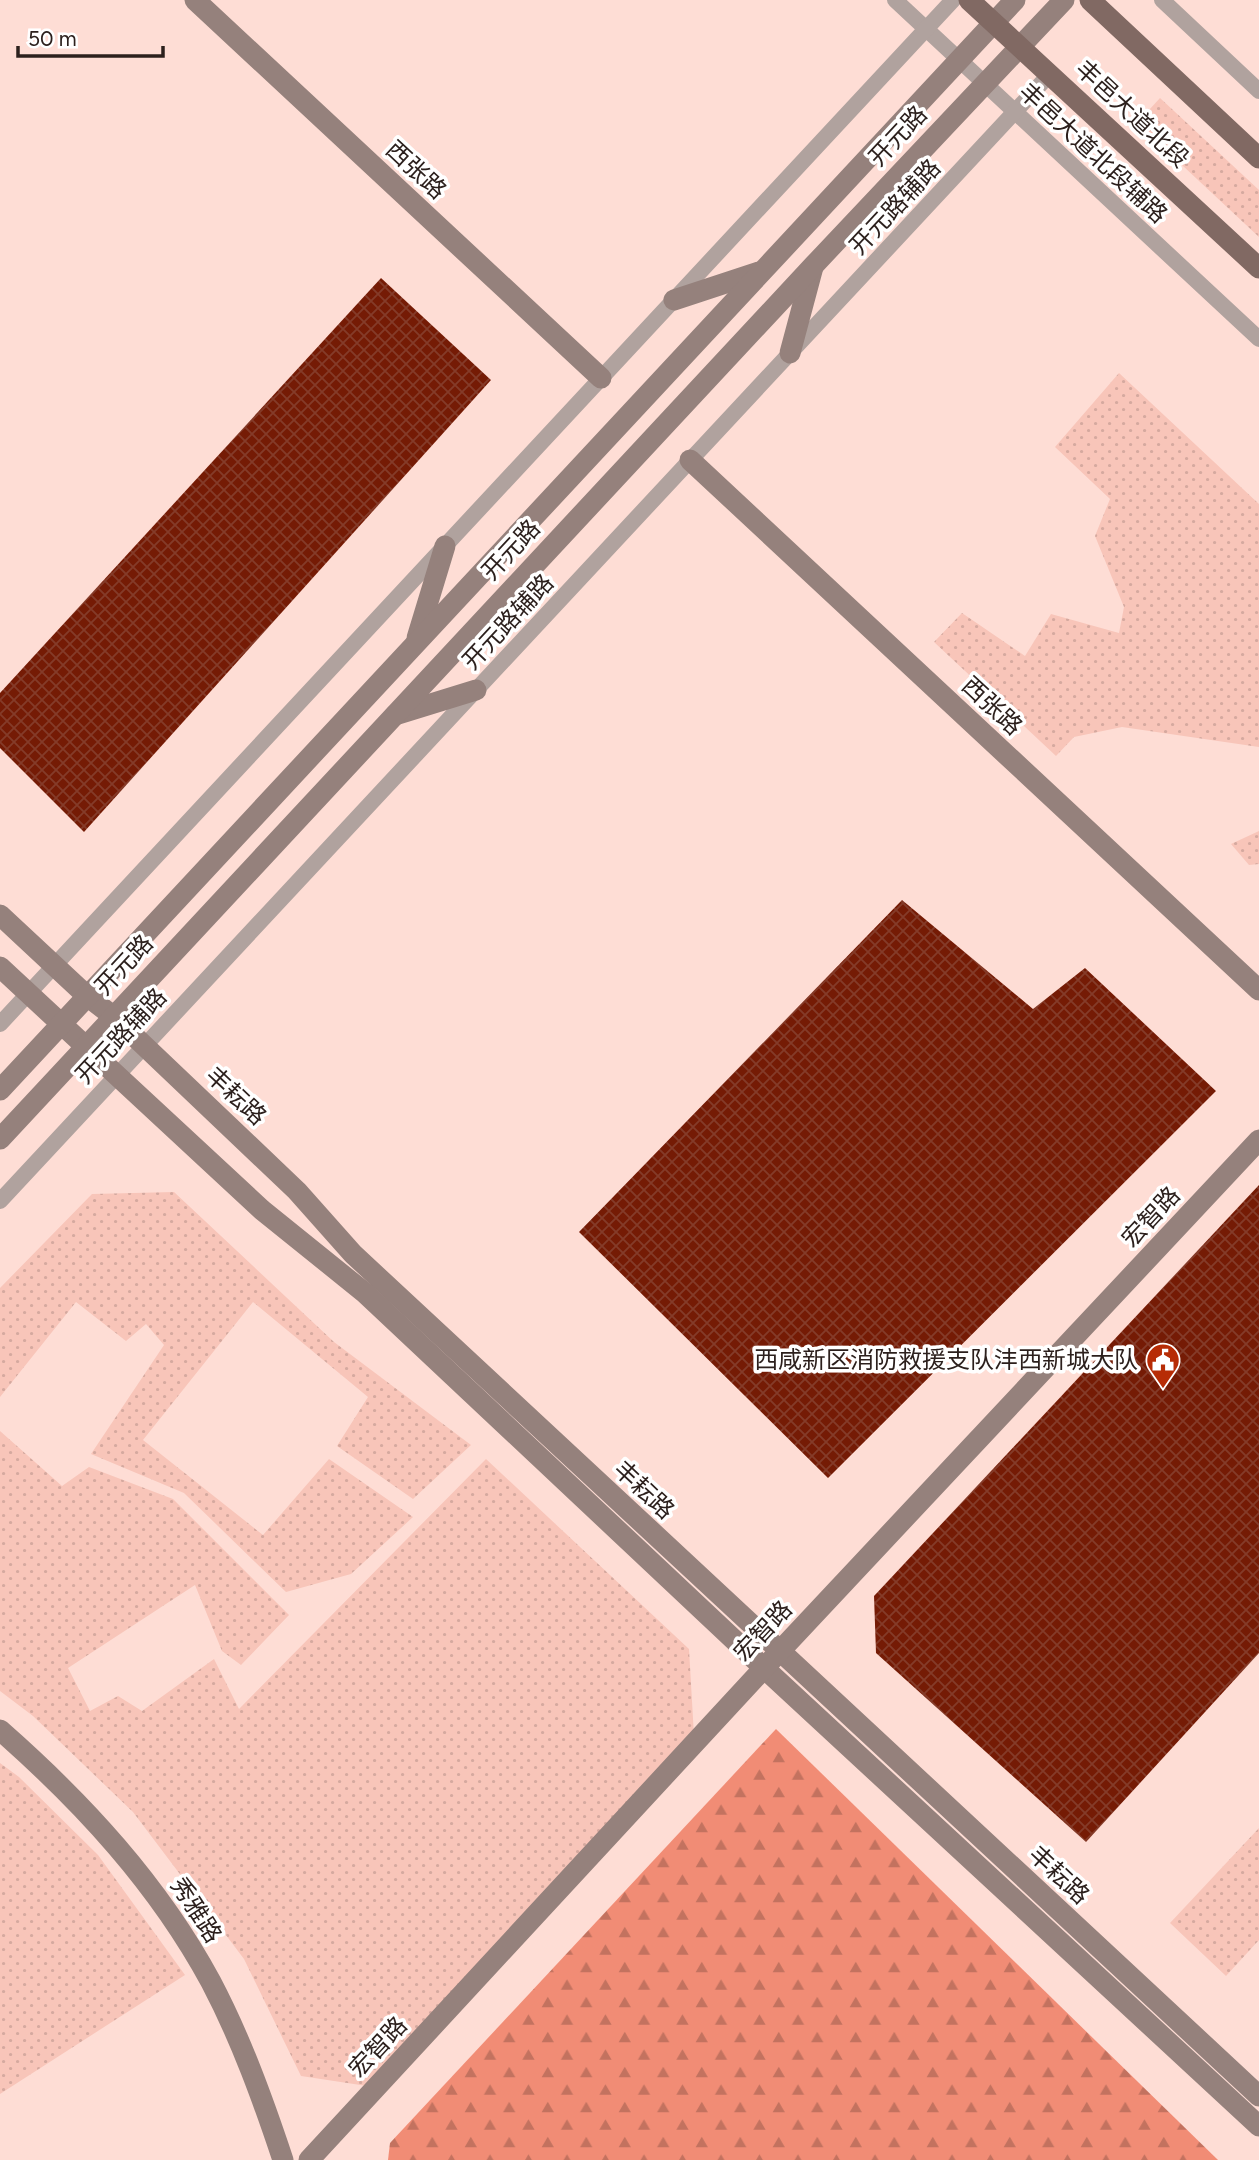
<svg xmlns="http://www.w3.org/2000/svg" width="1259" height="2160" font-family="Figtree,'Noto Sans SC',sans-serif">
<defs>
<pattern id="grass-dots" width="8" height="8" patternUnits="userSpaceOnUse" patternTransform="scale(1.75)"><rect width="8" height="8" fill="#f8c5b9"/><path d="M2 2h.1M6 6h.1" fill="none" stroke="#d5a99f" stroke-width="1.8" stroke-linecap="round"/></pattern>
<pattern id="forest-firs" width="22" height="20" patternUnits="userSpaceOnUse" patternTransform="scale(1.75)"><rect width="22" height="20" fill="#f18c75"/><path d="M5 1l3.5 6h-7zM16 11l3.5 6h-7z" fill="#c3725f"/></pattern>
<pattern id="building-cross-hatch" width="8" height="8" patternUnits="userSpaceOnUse" patternTransform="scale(1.75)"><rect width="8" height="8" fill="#751b05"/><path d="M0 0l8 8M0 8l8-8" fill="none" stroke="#843b29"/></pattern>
</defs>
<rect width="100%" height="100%" fill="#feddd5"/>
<!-- grass -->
<g fill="url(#grass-dots)">
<path d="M 1160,98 L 1259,190 L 1259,237 L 1137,123 Z"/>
<path d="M 1119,373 L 1259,504 L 1259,747 L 1122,727 L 1074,737 L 1056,756 L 934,642 L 962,613 L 1025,656 L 1051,614 L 1119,633 L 1124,607 L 1095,536 L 1110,499 L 1055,447 Z"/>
<path d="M 1259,831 L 1259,864 L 1249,865 L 1231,844 Z"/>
<path d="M 174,1192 L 334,1342 L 471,1445 L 413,1499 L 337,1446 L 368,1397 L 253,1302 L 143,1440 L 263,1535 L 329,1459 L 413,1517 L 351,1574 L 286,1592 L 184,1493 L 91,1454 L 164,1345 L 146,1324 L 126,1341 L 76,1302 L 0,1397 L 0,1288 L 92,1194 Z"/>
<path d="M 0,1431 L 62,1486 L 89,1467 L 173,1499 L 289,1615 L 241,1665 L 222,1651 L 195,1585 L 68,1668 L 90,1711 L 118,1696 L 142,1711 L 214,1659 L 239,1709 L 486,1459 L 689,1649 L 694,1736 L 367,2086 L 301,2076 L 244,1959 L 133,1812 L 33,1716 L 0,1691 Z"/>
<path d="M 0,1763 L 19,1777 L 98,1855 L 185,1975 L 0,2094 Z"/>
<path d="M 1259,1828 L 1259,1940 L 1226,1976 L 1170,1923 Z"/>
</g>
<!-- forest -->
<path fill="url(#forest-firs)" d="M 776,1729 L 1218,2160 L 388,2160 L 390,2143 Z"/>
<!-- building -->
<g fill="url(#building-cross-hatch)">
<path d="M 381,278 L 491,380 L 84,832 L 0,748 L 0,693 Z"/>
<path d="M 902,900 L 1033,1009 L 1085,968 L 1216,1091 L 828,1478 L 579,1232 Z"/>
<path d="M 1259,1185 L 1259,1653 L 1086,1842 L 876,1653 L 874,1596 Z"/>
</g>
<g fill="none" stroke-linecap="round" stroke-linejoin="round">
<!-- street -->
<g stroke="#b0a29e" stroke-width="16">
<path d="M 895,0 L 1259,339"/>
<path d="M 1162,0 L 1259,91"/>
<path d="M 0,1024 L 953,0"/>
<path d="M 0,1201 L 1050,74"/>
</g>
<!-- secondary -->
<g stroke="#95817c" stroke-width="21">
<path d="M 195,0 L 601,378"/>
<path d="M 674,300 L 759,272"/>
<path d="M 790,353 L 813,267"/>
<path d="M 690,460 L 1259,990"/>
<path d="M 417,638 L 445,546"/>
<path d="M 395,715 L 476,690"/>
<path d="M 0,915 L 87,996 L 113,1016 L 297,1191 L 353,1254 L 1259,2096"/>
<path d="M 0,967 L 262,1210 L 365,1293 L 764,1668 L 1259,2126"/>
<path d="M 0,1090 L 1015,0"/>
<path d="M 0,1139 L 814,265 L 1064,0"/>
<path d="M 0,1730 C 83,1803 158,1884 211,1982 C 241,2039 263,2100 283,2160"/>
<path d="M 309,2160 L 764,1668 L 1259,1140"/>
</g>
<!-- primary -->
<g stroke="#816963" stroke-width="21">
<path d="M 969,0 L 1259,268"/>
<path d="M 1090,0 L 1259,158"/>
</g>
</g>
<!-- icons -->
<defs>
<g id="civic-pin" transform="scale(1.75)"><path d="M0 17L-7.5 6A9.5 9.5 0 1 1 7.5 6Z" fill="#b72c06" stroke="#fff"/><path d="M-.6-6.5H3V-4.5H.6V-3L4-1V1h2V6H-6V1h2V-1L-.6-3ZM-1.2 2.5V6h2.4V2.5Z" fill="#fff"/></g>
</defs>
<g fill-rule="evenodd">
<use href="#civic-pin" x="1163" y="1360"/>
</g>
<g text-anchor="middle" stroke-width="7" stroke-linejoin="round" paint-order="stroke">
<!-- street labels -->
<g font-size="24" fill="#2c201d" stroke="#fff">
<text transform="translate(1132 114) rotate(43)" y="8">丰邑大道北段</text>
<text transform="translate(898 136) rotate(-47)" y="8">开元路</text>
<text transform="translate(1093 153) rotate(43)" y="8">丰邑大道北段辅路</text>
<text transform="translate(416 170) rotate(43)" y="8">西张路</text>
<text transform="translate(895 207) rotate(-47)" y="8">开元路辅路</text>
<text transform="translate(511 550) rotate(-47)" y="8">开元路</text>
<text transform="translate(508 622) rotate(-47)" y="8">开元路辅路</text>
<text transform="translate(992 706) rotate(43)" y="8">西张路</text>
<text transform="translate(124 965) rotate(-47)" y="8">开元路</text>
<text transform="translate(121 1036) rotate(-47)" y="8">开元路辅路</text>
<text transform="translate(236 1096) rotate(43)" y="8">丰耘路</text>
<text transform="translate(1151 1217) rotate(-47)" y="8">宏智路</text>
<text transform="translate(644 1490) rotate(43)" y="8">丰耘路</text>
<text transform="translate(763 1631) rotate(-47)" y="8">宏智路</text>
<text transform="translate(1059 1875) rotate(43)" y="8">丰耘路</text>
<text transform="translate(196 1910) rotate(57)" y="8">秀雅路</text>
<text transform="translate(378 2047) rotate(-47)" y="8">宏智路</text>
</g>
<!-- poi labels -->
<g font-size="24" fill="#2c201d" stroke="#fff" text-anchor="end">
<text x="1138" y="1368">西咸新区消防救援支队沣西新城大队</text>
</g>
</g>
<!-- scale -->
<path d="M18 46v10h145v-10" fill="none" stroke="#2c201d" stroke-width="3.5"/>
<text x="28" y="46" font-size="21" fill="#2c201d" stroke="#ffffff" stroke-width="5" paint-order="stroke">50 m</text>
</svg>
